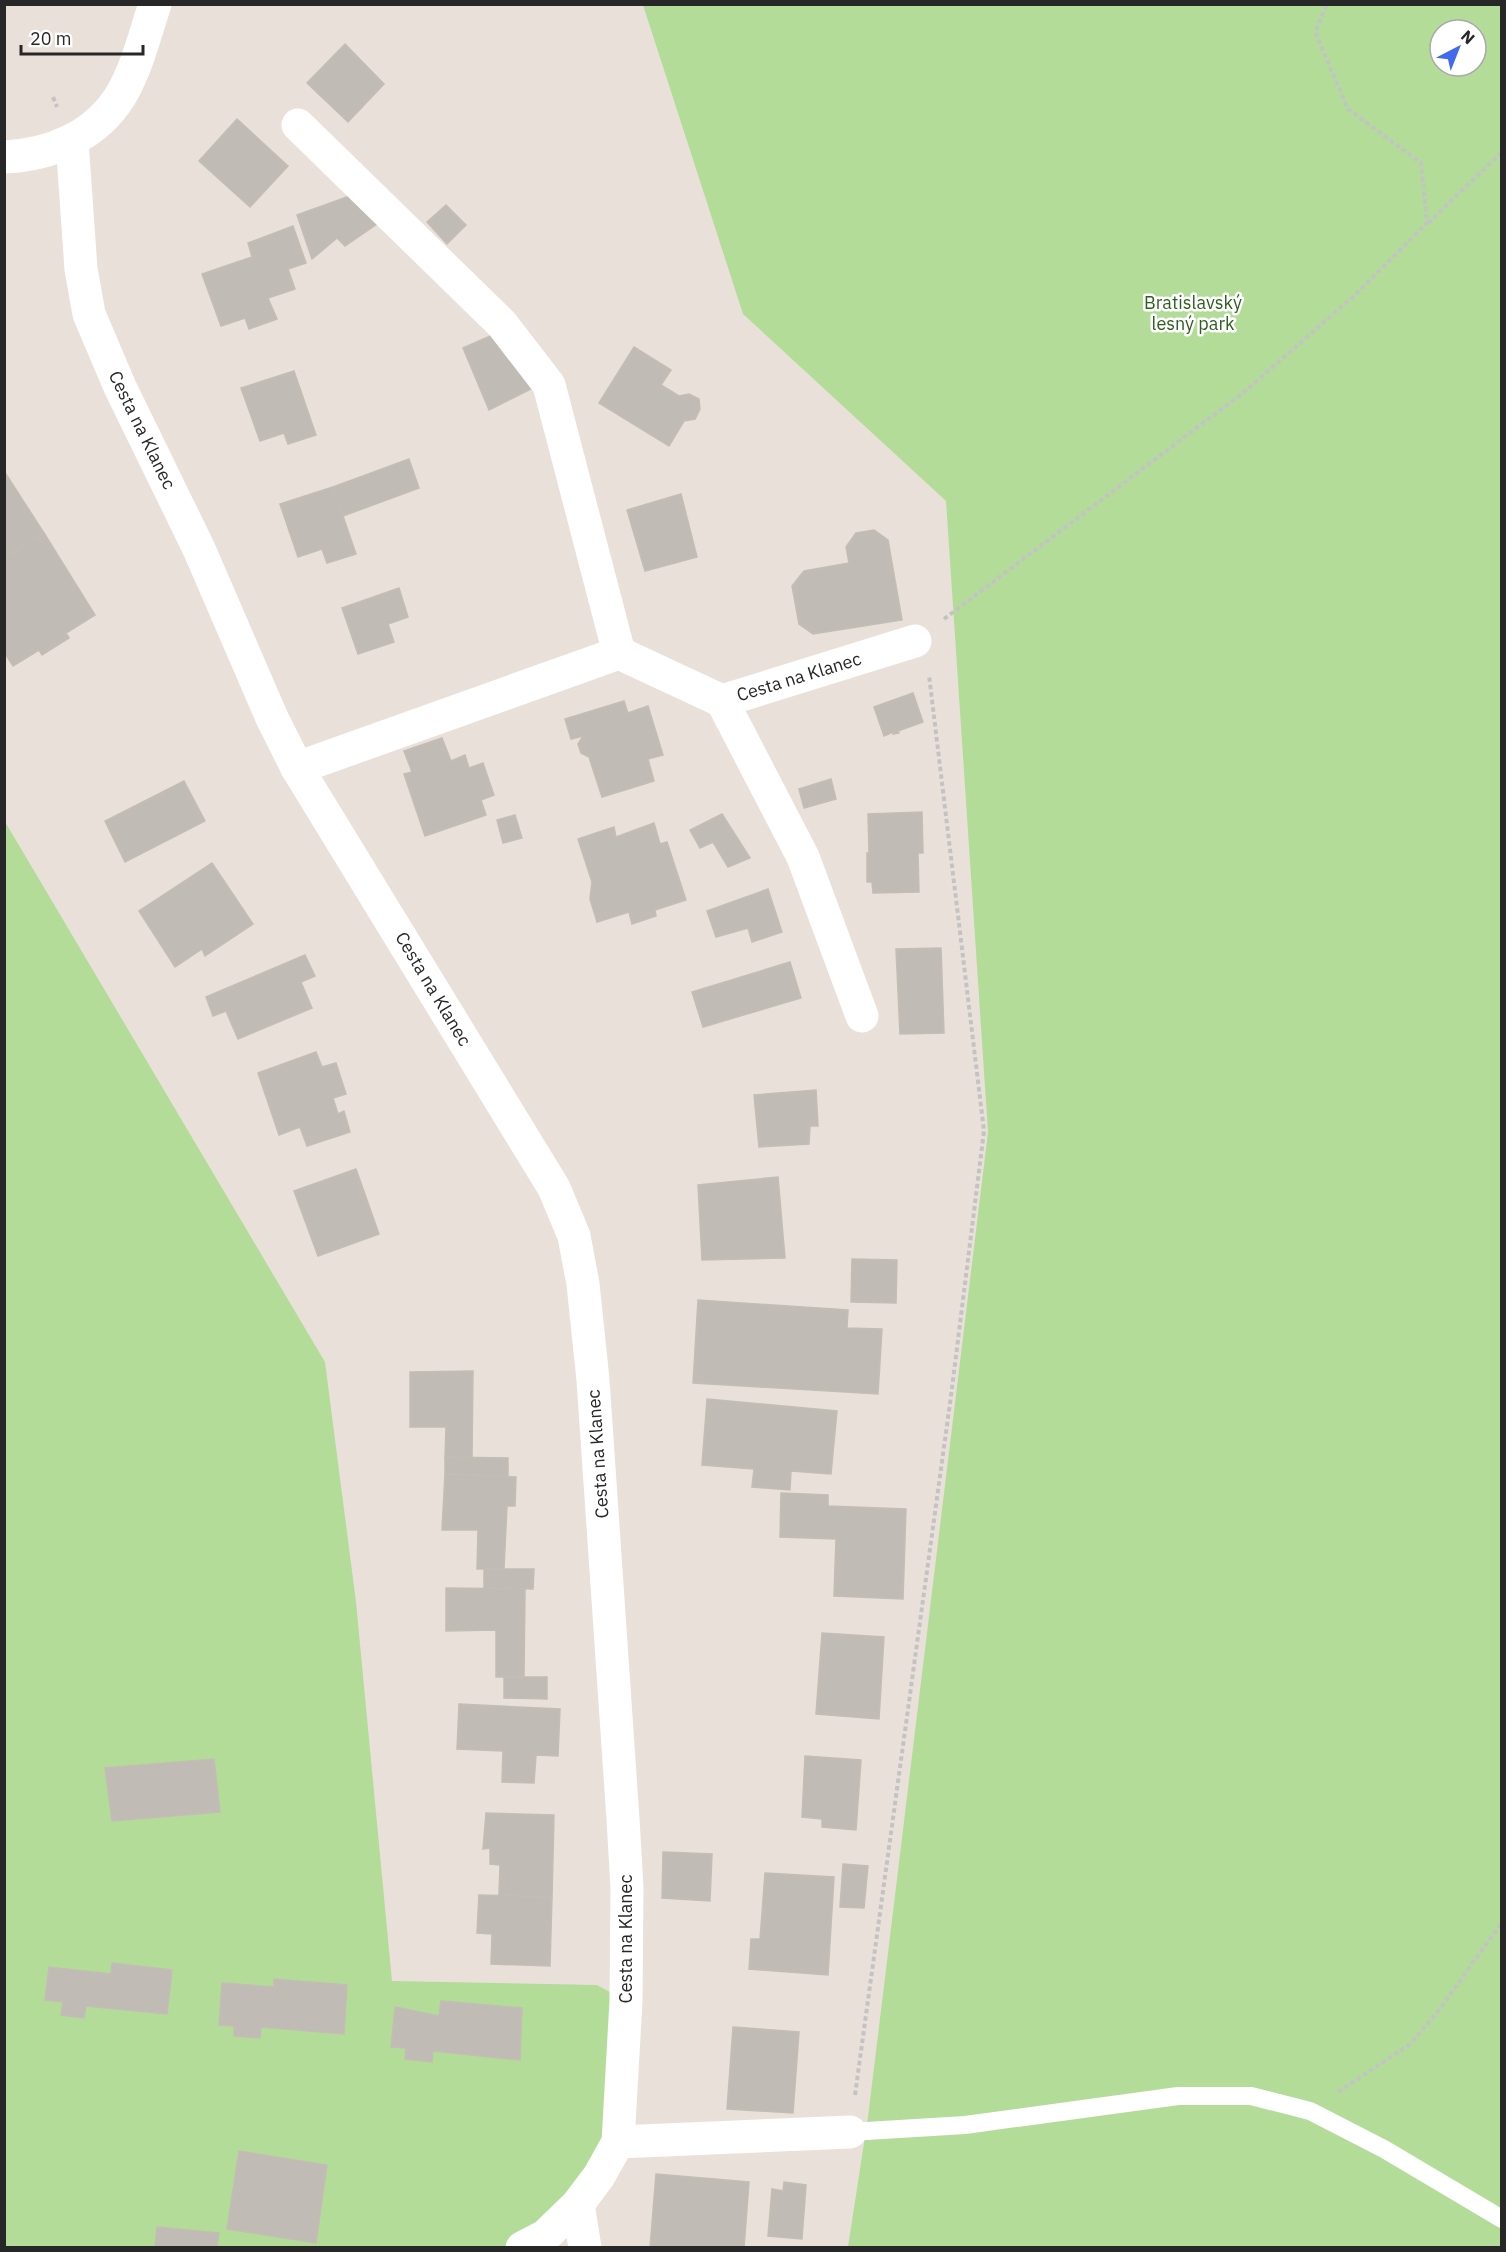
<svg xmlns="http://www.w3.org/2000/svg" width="1506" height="2252" font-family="'IBM Plex Sans',sans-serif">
<rect width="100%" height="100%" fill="#e9e1d9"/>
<!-- green -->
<g fill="#b3dc99" fill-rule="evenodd">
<path d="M 643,5 L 1501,5 L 1501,2247 L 848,2247 L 868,2117 L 988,1132 L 946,501 L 743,314 ZM 1440,30 L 1476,30 L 1476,66 L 1440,66 Z"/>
<path d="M 4,820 L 325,1362 L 356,1602 L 392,1981 L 597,1985 L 626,2001 L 618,2142 L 545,2247 L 5,2247 Z"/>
</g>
<!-- building -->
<g fill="#c1bbb6" stroke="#c3bdb3" stroke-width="1.5">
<path d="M 345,44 L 384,84 L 348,122 L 307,83 Z"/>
<path d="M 237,119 L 288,166 L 250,207 L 199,161 Z"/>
<path d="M 352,195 L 380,222 L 345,246 L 337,238 L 312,259 L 297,215 Z"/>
<path d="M 446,205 L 466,225 L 447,244 L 427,222 Z"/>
<path d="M 293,226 L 306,263 L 288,269 L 295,289 L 268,298 L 277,319 L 249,329 L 245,318 L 221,326 L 202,274 L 252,257 L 248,243 Z"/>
<path d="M 495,334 L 533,388 L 489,410 L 463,348 Z"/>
<path d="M 634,347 L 671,370 L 661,385 L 679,396 L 689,394 L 699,399 L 700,409 L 695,419 L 684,421 L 669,446 L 599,403 Z"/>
<path d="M 294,371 L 316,435 L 288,444 L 284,433 L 260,441 L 241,388 Z"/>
<path d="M 409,459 L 419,488 L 343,516 L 333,487 Z"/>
<path d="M 4,471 L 44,533 L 4,558 Z"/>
<path d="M 333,487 L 356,554 L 327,563 L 322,549 L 298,557 L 280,504 Z"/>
<path d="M 681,494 L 697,557 L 645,571 L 627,510 Z"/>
<path d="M 874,530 L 888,540 L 902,620 L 813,634 L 799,624 L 792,586 L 804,571 L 849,563 L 846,547 L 856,533 Z"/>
<path d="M 44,533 L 95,615 L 66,633 L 69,638 L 42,655 L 39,650 L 13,666 L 4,652 L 4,558 Z"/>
<path d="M 399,588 L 408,617 L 388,624 L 394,642 L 358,654 L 342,608 Z"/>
<path d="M 913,693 L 923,722 L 898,731 L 899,733 L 893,734 L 893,732 L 884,736 L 874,707 Z"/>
<path d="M 624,701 L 628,713 L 648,706 L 663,755 L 648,759 L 654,781 L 602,797 L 589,757 L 581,753 L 578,744 L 583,736 L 571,739 L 565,719 Z"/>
<path d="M 442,738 L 451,761 L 465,755 L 469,768 L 483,763 L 494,795 L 481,800 L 486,815 L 425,836 L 404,774 L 412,772 L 404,751 Z"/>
<path d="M 831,779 L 836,799 L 804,808 L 799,789 Z"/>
<path d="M 184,781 L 205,821 L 125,862 L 105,821 Z"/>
<path d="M 922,812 L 923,853 L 918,853 L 919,892 L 873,893 L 872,882 L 867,882 L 867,853 L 869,853 L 868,814 Z"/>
<path d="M 722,814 L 750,858 L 728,867 L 713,842 L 700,848 L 690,830 Z"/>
<path d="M 515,815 L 522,838 L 503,843 L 497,820 Z"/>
<path d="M 654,823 L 660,844 L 667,842 L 686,900 L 655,910 L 656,916 L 632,924 L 629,912 L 597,922 L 590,899 L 592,882 L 578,839 L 614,827 L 616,837 Z"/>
<path d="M 212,863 L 253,924 L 205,956 L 202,949 L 175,967 L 139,911 Z"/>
<path d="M 768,889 L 782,932 L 752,942 L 748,928 L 716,937 L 707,911 Z"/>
<path d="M 941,948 L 944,1033 L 900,1034 L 896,949 Z"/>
<path d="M 305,955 L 315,976 L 301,982 L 312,1008 L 238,1039 L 226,1011 L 213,1016 L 206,997 Z"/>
<path d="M 790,962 L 801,998 L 703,1027 L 692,992 Z"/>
<path d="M 316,1052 L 322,1067 L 336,1063 L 346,1094 L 333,1098 L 338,1114 L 344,1111 L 350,1132 L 307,1146 L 300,1127 L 279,1135 L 258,1073 Z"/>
<path d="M 816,1090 L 818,1126 L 810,1126 L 809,1144 L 759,1147 L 754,1095 Z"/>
<path d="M 356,1169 L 379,1234 L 318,1256 L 294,1191 Z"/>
<path d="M 778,1177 L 785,1258 L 702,1260 L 698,1185 Z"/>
<path d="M 852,1259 L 897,1260 L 896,1303 L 851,1302 Z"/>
<path d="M 698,1300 L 848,1310 L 847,1328 L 882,1329 L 878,1394 L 693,1383 Z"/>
<path d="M 473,1371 L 472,1458 L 445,1457 L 446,1427 L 410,1427 L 410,1372 Z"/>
<path d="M 707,1399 L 837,1411 L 831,1474 L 791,1471 L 790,1490 L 752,1487 L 754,1469 L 702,1465 Z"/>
<path d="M 445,1457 L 508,1458 L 508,1477 L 445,1474 Z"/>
<path d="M 445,1474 L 516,1477 L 515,1506 L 507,1506 L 504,1569 L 477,1569 L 478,1530 L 442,1530 Z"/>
<path d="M 781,1493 L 828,1495 L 828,1506 L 906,1509 L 903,1599 L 834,1596 L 836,1539 L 780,1537 Z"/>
<path d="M 484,1569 L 534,1569 L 533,1589 L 484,1588 Z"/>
<path d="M 446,1588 L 525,1589 L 524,1677 L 496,1677 L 496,1630 L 446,1631 Z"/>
<path d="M 822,1633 L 884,1637 L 879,1719 L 816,1714 Z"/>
<path d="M 504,1677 L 547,1677 L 547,1699 L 504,1698 Z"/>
<path d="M 459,1704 L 560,1709 L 558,1756 L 536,1755 L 534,1783 L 502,1782 L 503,1751 L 457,1749 Z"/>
<path d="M 805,1756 L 861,1760 L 856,1830 L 822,1827 L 822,1819 L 802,1817 Z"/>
<path d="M 214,1759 L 220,1812 L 112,1821 L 105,1768 Z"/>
<path d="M 486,1813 L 554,1815 L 552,1897 L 499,1895 L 500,1865 L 490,1864 L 490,1848 L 483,1849 Z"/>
<path d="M 663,1852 L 712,1854 L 710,1901 L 662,1898 Z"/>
<path d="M 843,1864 L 868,1866 L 864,1908 L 840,1907 Z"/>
<path d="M 765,1873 L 834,1877 L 828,1975 L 749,1969 L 751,1939 L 760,1939 Z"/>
<path d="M 479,1895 L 552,1897 L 550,1966 L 491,1964 L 492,1934 L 477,1933 Z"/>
<path d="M 112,1963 L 172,1970 L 167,2014 L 86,2006 L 84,2018 L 61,2015 L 63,2002 L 45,2000 L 49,1967 L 111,1974 Z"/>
<path d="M 274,1979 L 347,1985 L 344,2034 L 261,2027 L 260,2038 L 234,2036 L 234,2026 L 219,2025 L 222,1983 L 274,1987 Z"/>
<path d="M 441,2001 L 522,2008 L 520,2060 L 433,2051 L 432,2062 L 405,2059 L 406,2048 L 391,2047 L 395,2007 L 439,2016 Z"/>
<path d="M 733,2027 L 799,2032 L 793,2113 L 727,2109 Z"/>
<path d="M 239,2151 L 327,2165 L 316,2243 L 227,2229 Z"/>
<path d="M 656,2174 L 749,2182 L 744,2248 L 650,2248 Z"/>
<path d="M 784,2182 L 806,2185 L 802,2239 L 768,2236 L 772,2189 L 783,2191 Z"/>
<path d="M 157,2227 L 219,2233 L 217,2248 L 155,2248 Z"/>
</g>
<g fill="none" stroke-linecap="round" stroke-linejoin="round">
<!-- path -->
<g stroke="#c3c3c3" stroke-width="4" stroke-dasharray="4.5 3" stroke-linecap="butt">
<path d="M 53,97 L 57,107"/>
<path d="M 1428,223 L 1502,152"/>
<path d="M 944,619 L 1244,392 L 1356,294 L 1427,223 L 1421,163 L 1348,109 L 1315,32 L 1327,4"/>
<path d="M 1338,2092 L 1409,2045 L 1439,2010 L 1502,1922"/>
<path d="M 855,2095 L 951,1396 L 984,1131 L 929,675"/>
</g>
<!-- service -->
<path stroke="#fff" stroke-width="18" d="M 850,2132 L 965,2125 L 1178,2096 L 1251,2096 L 1310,2111 L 1384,2149 L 1502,2219"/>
<!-- minor -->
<g stroke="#fff" stroke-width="33">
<path d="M 298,125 L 502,324 L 549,385 L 619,653"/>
<path d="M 72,141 L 81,269 L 89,314 L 120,387 L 199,549 L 272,718 L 297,768 L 554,1188 L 574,1236 L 583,1284 L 593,1380 L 623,1819 L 627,1888 L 626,2001 L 618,2142 L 599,2176 L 578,2204 L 545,2236 L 522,2248"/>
<path d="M 722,701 L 803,857 L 862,1016"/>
<path d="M 297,768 L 619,653 L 722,701 L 915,641"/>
<path d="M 618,2142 L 850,2132"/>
<path d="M 578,2204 L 585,2248"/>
</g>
<!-- tertiary -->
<path stroke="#fff" stroke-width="33" d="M 4,157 C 51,155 96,136 121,95 C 137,68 145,34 155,4"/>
</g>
<g text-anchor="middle" stroke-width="5" stroke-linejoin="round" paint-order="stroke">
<!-- park labels -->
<g font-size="18" fill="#2e5d1e" stroke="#fff">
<text x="1193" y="309">Bratislavský<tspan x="1193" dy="21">lesný park</tspan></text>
</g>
<!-- street labels -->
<g font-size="18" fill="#272727" stroke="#fff">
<text transform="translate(142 430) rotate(64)" y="6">Cesta na Klanec</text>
<text transform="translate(799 677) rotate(-17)" y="6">Cesta na Klanec</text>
<text transform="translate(433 989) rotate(59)" y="6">Cesta na Klanec</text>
<text transform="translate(598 1454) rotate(-94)" y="6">Cesta na Klanec</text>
<text transform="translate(626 1939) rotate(-90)" y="6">Cesta na Klanec</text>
</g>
</g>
<!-- border -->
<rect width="1506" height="2252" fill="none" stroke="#272727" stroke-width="12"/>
<!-- north arrow -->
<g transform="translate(1458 48) rotate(42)"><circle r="28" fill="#ffffff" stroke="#a9a9a9" stroke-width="1.5"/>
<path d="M0-4.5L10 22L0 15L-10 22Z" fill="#436aeb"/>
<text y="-9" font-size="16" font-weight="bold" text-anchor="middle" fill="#272727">N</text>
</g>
<!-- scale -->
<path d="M21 45v9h122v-9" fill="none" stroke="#272727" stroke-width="3"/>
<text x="30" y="45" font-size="18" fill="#272727" stroke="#ffffff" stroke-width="4.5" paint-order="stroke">20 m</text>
</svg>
